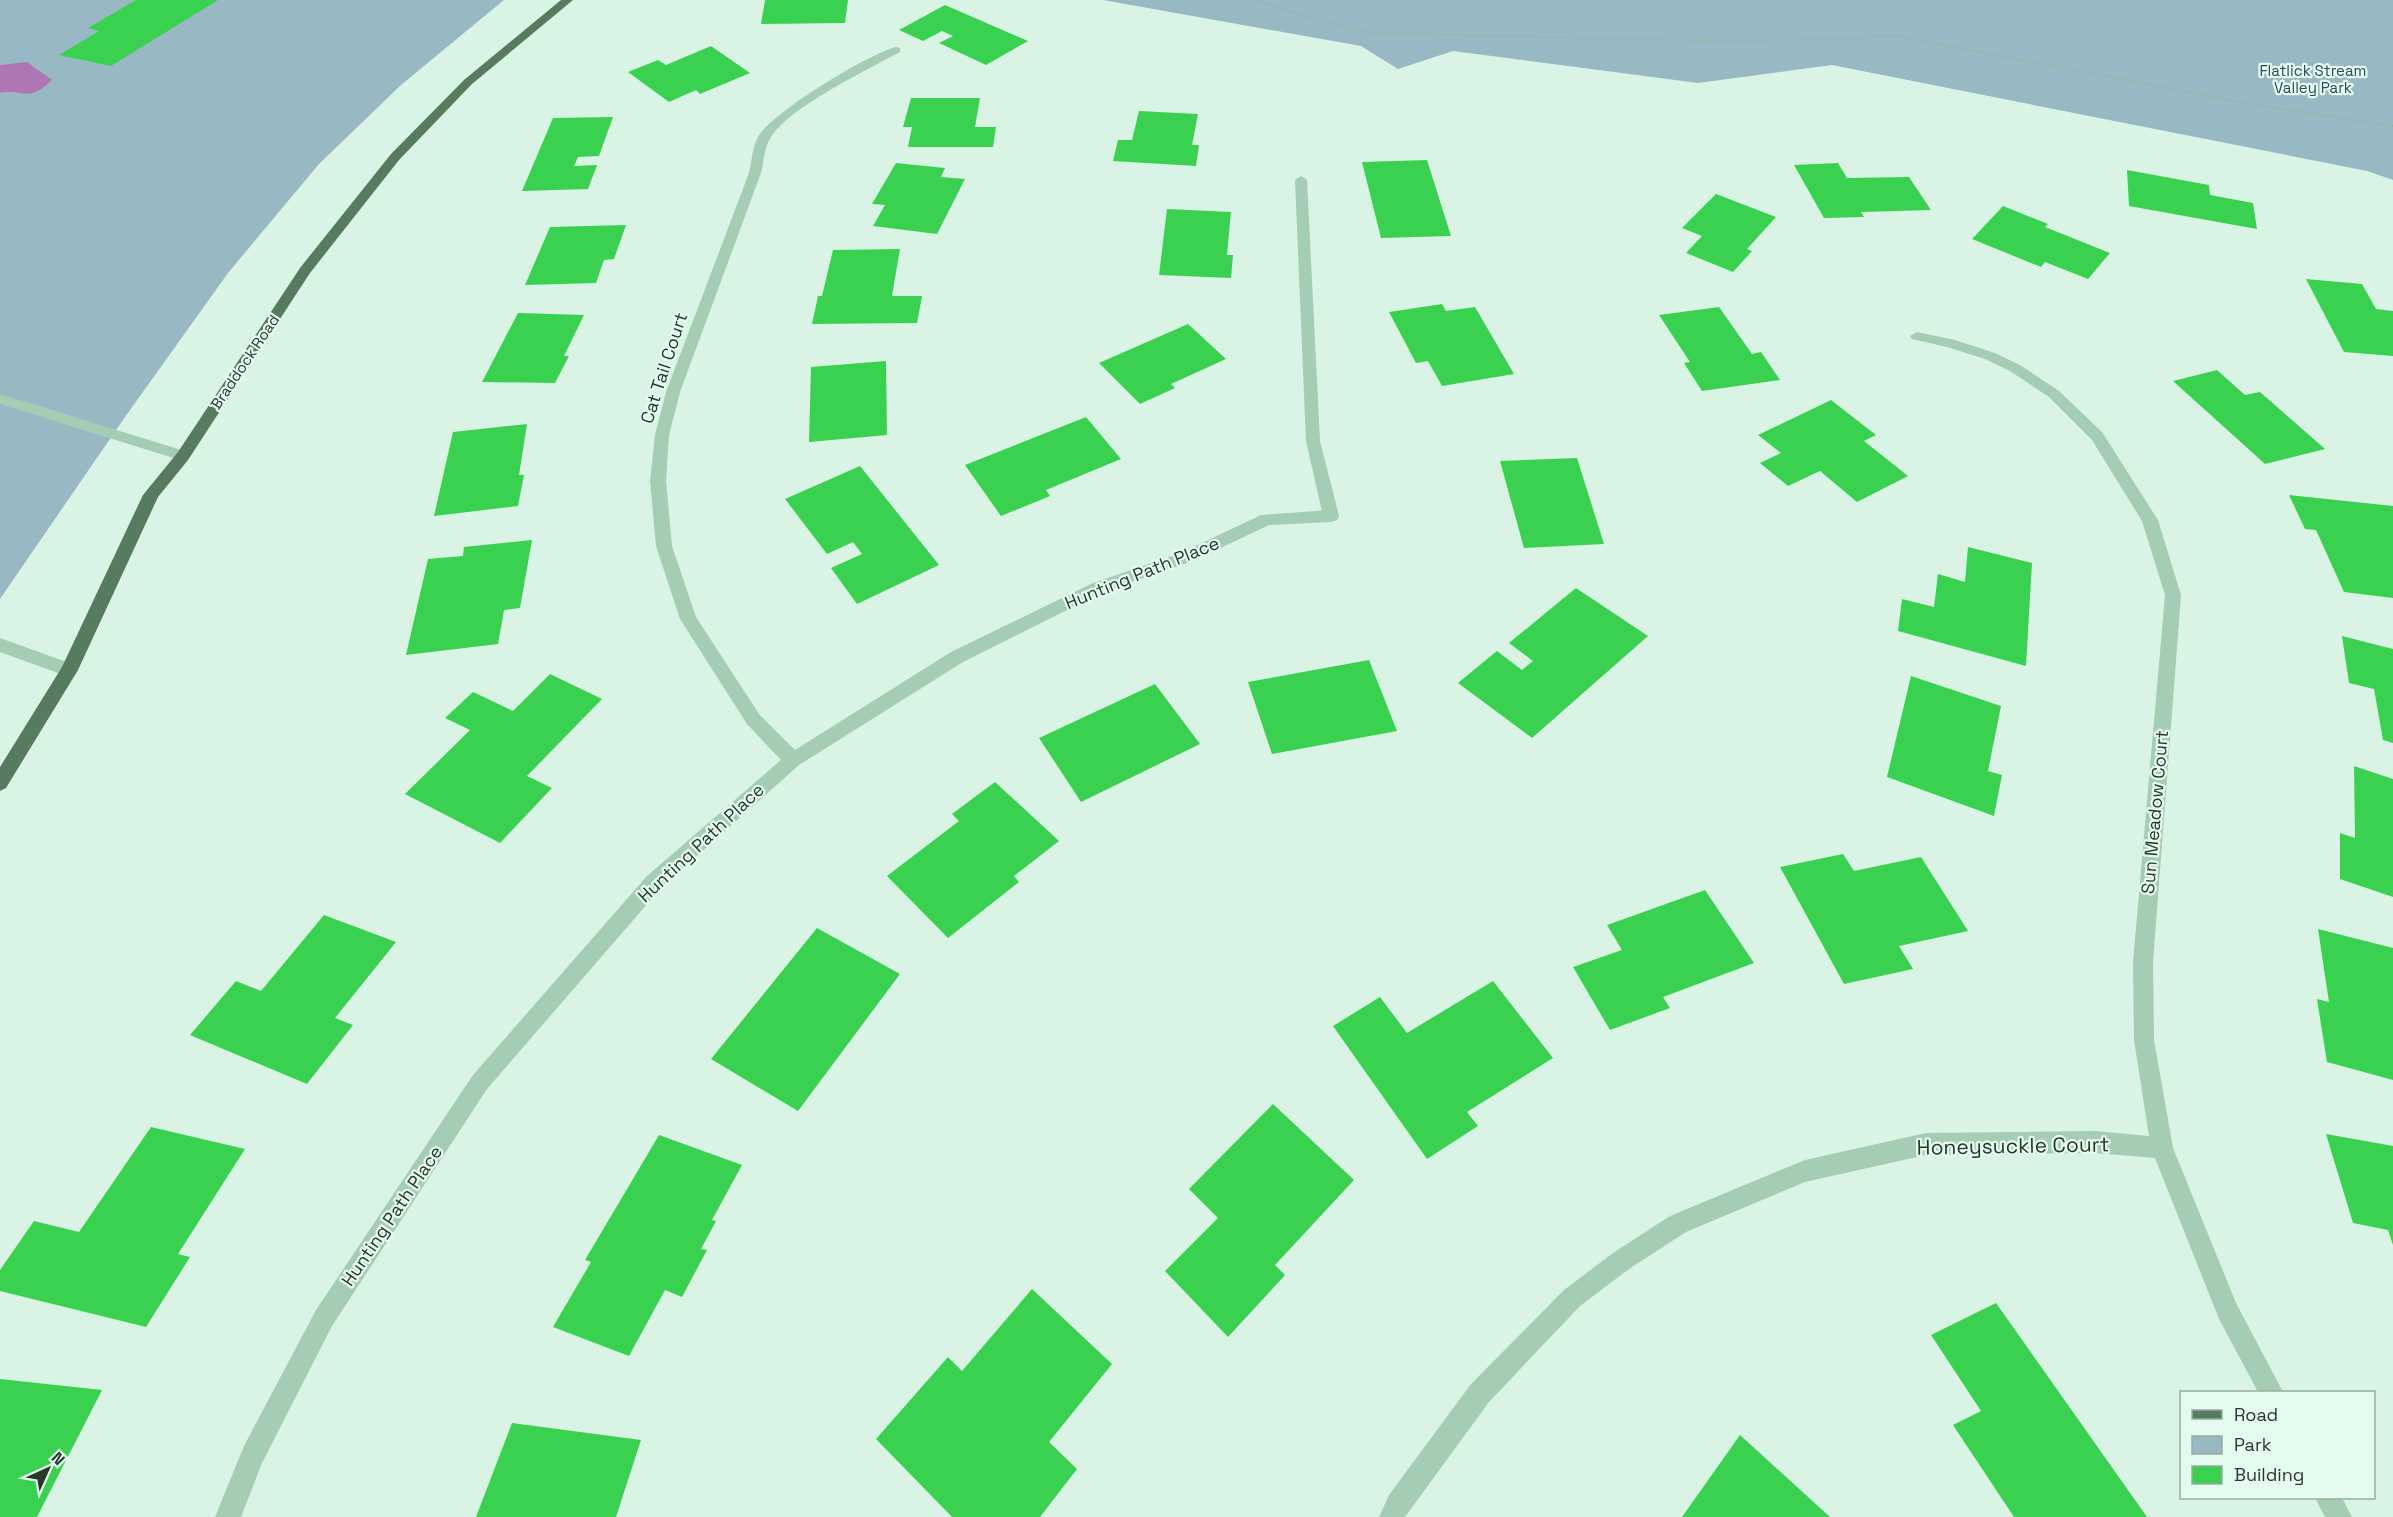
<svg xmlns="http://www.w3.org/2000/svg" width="2393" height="1517" font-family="'Space Grotesk',sans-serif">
<rect width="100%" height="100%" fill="#d9f4e5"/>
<!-- green -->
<g fill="#98b9c4">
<path d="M 0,0 L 504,0 L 401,85 L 319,164 L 228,273 L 125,417 L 0,599 Z"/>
<path d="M 1103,0 L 2393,0 L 2393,180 L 2367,171 L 1832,65 L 1698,83 L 1453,51 L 1398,69 L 1361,46 Z"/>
</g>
<!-- water -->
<path fill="#b076b4" d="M 27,62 L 52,80 C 28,104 24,88 0,93 L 0,65 Z"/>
<!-- building -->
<g fill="#3ad151">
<path d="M 136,0 L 218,0 L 111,66 L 59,55 L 99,31 L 88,28 Z"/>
<path d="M 765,0 L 848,0 L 845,23 L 761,24 Z"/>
<path d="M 945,5 L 1028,41 L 986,65 L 939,43 L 953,36 L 942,31 L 923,41 L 899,30 Z"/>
<path d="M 711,46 L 750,73 L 700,94 L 696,90 L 669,102 L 628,72 L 658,60 L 666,65 Z"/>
<path d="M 911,98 L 980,98 L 975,127 L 996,127 L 993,147 L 908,147 L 912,127 L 903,127 Z"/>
<path d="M 1139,111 L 1198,114 L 1192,145 L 1199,145 L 1196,166 L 1113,161 L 1118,140 L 1132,140 Z"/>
<path d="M 613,117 L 599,156 L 578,157 L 574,166 L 597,165 L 588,189 L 522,191 L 553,118 Z"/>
<path d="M 1427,160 L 1451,236 L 1381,238 L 1362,162 Z"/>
<path d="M 896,163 L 945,168 L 941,177 L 965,179 L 937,234 L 873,226 L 885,205 L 872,204 Z"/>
<path d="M 1838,163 L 1847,178 L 1909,177 L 1931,210 L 1861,212 L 1864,217 L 1824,218 L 1794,165 Z"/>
<path d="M 2127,170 L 2209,185 L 2210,195 L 2253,203 L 2257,229 L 2129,206 Z"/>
<path d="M 1716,194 L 1776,217 L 1747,249 L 1752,251 L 1733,272 L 1686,253 L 1702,236 L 1682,228 Z"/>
<path d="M 2003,206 L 2048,224 L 2045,227 L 2110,253 L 2088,279 L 2045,262 L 2041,267 L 1972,239 Z"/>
<path d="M 1167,209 L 1231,212 L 1227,255 L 1233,255 L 1231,278 L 1159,275 Z"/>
<path d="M 626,225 L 614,259 L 604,260 L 596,283 L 525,285 L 550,227 Z"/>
<path d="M 900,249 L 892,296 L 922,296 L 917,323 L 812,324 L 818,296 L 822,296 L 833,250 Z"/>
<path d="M 2306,279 L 2362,284 L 2376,309 L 2393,311 L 2393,356 L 2344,352 Z"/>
<path d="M 1442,304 L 1446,311 L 1475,307 L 1514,374 L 1442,386 L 1428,361 L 1416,363 L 1389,312 Z"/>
<path d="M 1719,307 L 1752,354 L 1761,352 L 1780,380 L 1702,391 L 1684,363 L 1690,362 L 1659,315 Z"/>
<path d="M 518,313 L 584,315 L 564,356 L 569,356 L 555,383 L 482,382 Z"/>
<path d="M 1188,324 L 1226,359 L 1171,384 L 1175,388 L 1140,404 L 1099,363 Z"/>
<path d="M 886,361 L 887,435 L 809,442 L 811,367 Z"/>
<path d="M 2217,370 L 2245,395 L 2260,392 L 2325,449 L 2265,464 L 2173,381 Z"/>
<path d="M 1831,400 L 1876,435 L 1864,441 L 1908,476 L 1857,502 L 1820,471 L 1788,486 L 1760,463 L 1781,453 L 1758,435 Z"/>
<path d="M 1086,417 L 1121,459 L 1046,490 L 1050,496 L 1001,516 L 965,465 Z"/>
<path d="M 527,424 L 519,475 L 524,475 L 518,506 L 434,516 L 453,432 Z"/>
<path d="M 1577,458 L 1604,544 L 1524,548 L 1500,461 Z"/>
<path d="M 860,466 L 939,565 L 857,604 L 831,568 L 862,554 L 853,542 L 827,554 L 785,499 Z"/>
<path d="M 2289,495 L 2393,506 L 2393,598 L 2344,592 L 2316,530 L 2305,529 Z"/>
<path d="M 532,540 L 520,608 L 504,610 L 498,644 L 406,655 L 428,559 L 463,556 L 464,547 Z"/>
<path d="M 1968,547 L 2032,563 L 2026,666 L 1898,631 L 1902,599 L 1934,607 L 1938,574 L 1965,582 Z"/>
<path d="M 1576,588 L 1648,636 L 1532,738 L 1458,683 L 1497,651 L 1522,670 L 1533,661 L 1509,643 Z"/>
<path d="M 2342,636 L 2393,649 L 2393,743 L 2383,740 L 2374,689 L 2349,683 Z"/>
<path d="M 1369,660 L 1397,731 L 1272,754 L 1248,682 Z"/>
<path d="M 550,674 L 602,699 L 527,776 L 552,788 L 500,843 L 405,794 L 470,730 L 445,718 L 473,692 L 513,711 Z"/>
<path d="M 1911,676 L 2001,706 L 1988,771 L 2002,775 L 1994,816 L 1887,777 Z"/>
<path d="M 1155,684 L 1200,744 L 1081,802 L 1039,738 Z"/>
<path d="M 2354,766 L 2393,779 L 2393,897 L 2340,879 L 2340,833 L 2355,838 Z"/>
<path d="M 995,782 L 1059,841 L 1014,876 L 1019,882 L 948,938 L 887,876 L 959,821 L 952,814 Z"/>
<path d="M 1843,854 L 1854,871 L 1921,857 L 1968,931 L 1899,946 L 1913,969 L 1844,984 L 1780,867 Z"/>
<path d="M 1705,890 L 1754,963 L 1663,997 L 1670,1008 L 1610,1030 L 1573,967 L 1622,950 L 1607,925 Z"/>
<path d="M 324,915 L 396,942 L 335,1018 L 353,1025 L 307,1084 L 190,1035 L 236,981 L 261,991 Z"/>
<path d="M 817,928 L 900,974 L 798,1111 L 711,1059 Z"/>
<path d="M 2318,929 L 2393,948 L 2393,1080 L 2327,1062 L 2317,999 L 2329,1002 Z"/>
<path d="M 1493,981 L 1553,1058 L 1467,1112 L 1478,1126 L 1427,1159 L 1333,1026 L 1380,997 L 1407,1033 Z"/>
<path d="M 1273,1104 L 1354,1180 L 1275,1265 L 1285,1275 L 1228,1337 L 1165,1271 L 1218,1218 L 1189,1189 Z"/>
<path d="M 151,1127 L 245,1149 L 178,1254 L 190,1257 L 146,1327 L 0,1291 L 0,1270 L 34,1221 L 79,1232 Z"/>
<path d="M 2326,1134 L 2393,1146 L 2393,1245 L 2388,1230 L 2353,1223 Z"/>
<path d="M 659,1135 L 742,1165 L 712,1220 L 716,1221 L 701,1249 L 707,1250 L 682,1297 L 665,1290 L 629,1356 L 553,1327 L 591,1262 L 585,1260 Z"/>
<path d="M 1032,1289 L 1112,1364 L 1049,1442 L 1077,1469 L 1040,1517 L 952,1517 L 876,1439 L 948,1357 L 962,1371 Z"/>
<path d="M 1996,1303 L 2147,1517 L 2014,1517 L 1953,1425 L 1981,1411 L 1931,1335 Z"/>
<path d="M 0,1379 L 102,1390 L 37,1517 L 0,1517 Z"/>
<path d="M 512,1423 L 641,1440 L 616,1517 L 476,1517 Z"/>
<path d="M 1740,1435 L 1830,1517 L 1682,1517 Z"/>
</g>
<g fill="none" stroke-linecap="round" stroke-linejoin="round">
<!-- path -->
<path stroke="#8eb99d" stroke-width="2" stroke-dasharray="2 2" stroke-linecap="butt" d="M 1256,0 L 1300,15 L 1370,33 L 1720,41 L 1848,39 L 1891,35 L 2256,105 L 2393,126"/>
<!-- lane -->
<g fill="#a4cdb3" fill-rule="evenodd">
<path d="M 896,47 L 900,48 L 900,52 C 867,70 790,107 771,137 C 764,147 764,162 761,173 L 759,176 L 751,176 L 749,173 C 752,161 752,148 758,137 C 771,113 868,54 896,47 Z"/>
<path d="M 1301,176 L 1307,180 L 1320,441 L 1339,516 L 1337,520 L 1325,520 L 1323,516 L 1306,441 L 1295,180 Z"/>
<path d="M 0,394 L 188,452 L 191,456 L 183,461 L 0,404 Z"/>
<path d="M 0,638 L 75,665 L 78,670 L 75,675 L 69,677 L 0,652 Z"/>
</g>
<!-- street -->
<g fill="#a4cdb3" fill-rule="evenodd">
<path d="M 755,169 L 761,173 L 680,392 L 669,435 L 666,481 L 672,546 L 696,617 L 759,714 L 795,750 L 951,652 L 1093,583 L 1181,553 L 1261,515 L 1331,510 L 1337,512 L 1339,516 L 1337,520 L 1331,522 L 1269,525 L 1193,561 L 1105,591 L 963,662 L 799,765 L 661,888 L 487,1089 L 332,1326 L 262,1463 L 241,1517 L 215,1517 L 244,1446 L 316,1310 L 473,1075 L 647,876 L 781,760 L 747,724 L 680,619 L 656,546 L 650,481 L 655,435 L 666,392 L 749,173 Z"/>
<path d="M 1917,332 L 1955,340 L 1995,353 L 2020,365 L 2059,391 L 2102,432 L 2158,520 L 2181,595 L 2153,962 L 2154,1040 L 2173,1148 L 2236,1303 L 2283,1392 L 2258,1392 L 2219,1319 L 2155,1158 L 2095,1153 L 1926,1155 L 1805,1182 L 1686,1232 L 1629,1269 L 1580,1306 L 1489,1402 L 1405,1517 L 1379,1517 L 1389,1495 L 1471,1384 L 1564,1290 L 1613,1253 L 1670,1216 L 1805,1160 L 1926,1133 L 2095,1131 L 2149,1136 L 2134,1040 L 2133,962 L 2165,595 L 2142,521 L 2092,440 L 2049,397 L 2010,371 L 1985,359 L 1947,347 L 1912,339 L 1910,336 Z"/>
<path d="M 2315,1498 L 2342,1498 L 2352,1517 L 2325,1517 Z"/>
</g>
<!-- primary -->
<path fill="#567b5f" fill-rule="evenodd" d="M 561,0 L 573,0 L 472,84 L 399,160 L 310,273 L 188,460 L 158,497 L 78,670 L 6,788 L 0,791 L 0,767 L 62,667 L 143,495 L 178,452 L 300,268 L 391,154 L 464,80 Z"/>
</g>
<g text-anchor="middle" stroke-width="4.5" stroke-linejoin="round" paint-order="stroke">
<!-- far-park labels -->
<g font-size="15" fill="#284b58" stroke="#e6fbef">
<text x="2313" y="76">Flatlick Stream<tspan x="2313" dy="17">Valley Park</tspan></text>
</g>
<!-- far-street labels -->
<g font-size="15" fill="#26382a" stroke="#e6fbef">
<text transform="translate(245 362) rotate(-56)" y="5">Braddock Road</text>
</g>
<!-- street labels -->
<g font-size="18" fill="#26382a" stroke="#e6fbef">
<text transform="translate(664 368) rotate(-72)" y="6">Cat Tail Court</text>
<text transform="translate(1142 573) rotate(-22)" y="6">Hunting Path Place</text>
<text transform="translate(2155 812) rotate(-85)" y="6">Sun Meadow Court</text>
<text transform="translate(701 843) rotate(-43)" y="6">Hunting Path Place</text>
<text transform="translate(392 1216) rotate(-56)" y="6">Hunting Path Place</text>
</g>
<!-- near-street labels -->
<g font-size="21" fill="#26382a" stroke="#e6fbef">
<text transform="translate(2013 1146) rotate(-1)" y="7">Honeysuckle Court</text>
</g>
</g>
<!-- legend -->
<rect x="2180" y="1391" width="195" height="108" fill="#e6fbef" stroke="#99ada0" stroke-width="1.5"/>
<rect x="2192" y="1410" width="30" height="9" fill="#567b5f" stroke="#99ada0" stroke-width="1.5"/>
<text x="2234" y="1421" font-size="18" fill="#26382a">Road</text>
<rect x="2192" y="1436" width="30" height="18" fill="#98b9c4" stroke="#99ada0" stroke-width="1.5"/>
<text x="2234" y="1451" font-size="18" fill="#26382a">Park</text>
<rect x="2192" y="1466" width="30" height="18" fill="#3ad151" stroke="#99ada0" stroke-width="1.5"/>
<text x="2234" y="1481" font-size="18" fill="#26382a">Building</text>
<!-- north arrow -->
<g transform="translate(48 1469) rotate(45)" stroke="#e6fbef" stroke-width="4.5" paint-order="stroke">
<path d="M0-4.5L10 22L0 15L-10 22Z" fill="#26382a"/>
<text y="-9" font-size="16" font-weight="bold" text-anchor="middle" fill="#26382a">N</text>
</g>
</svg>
